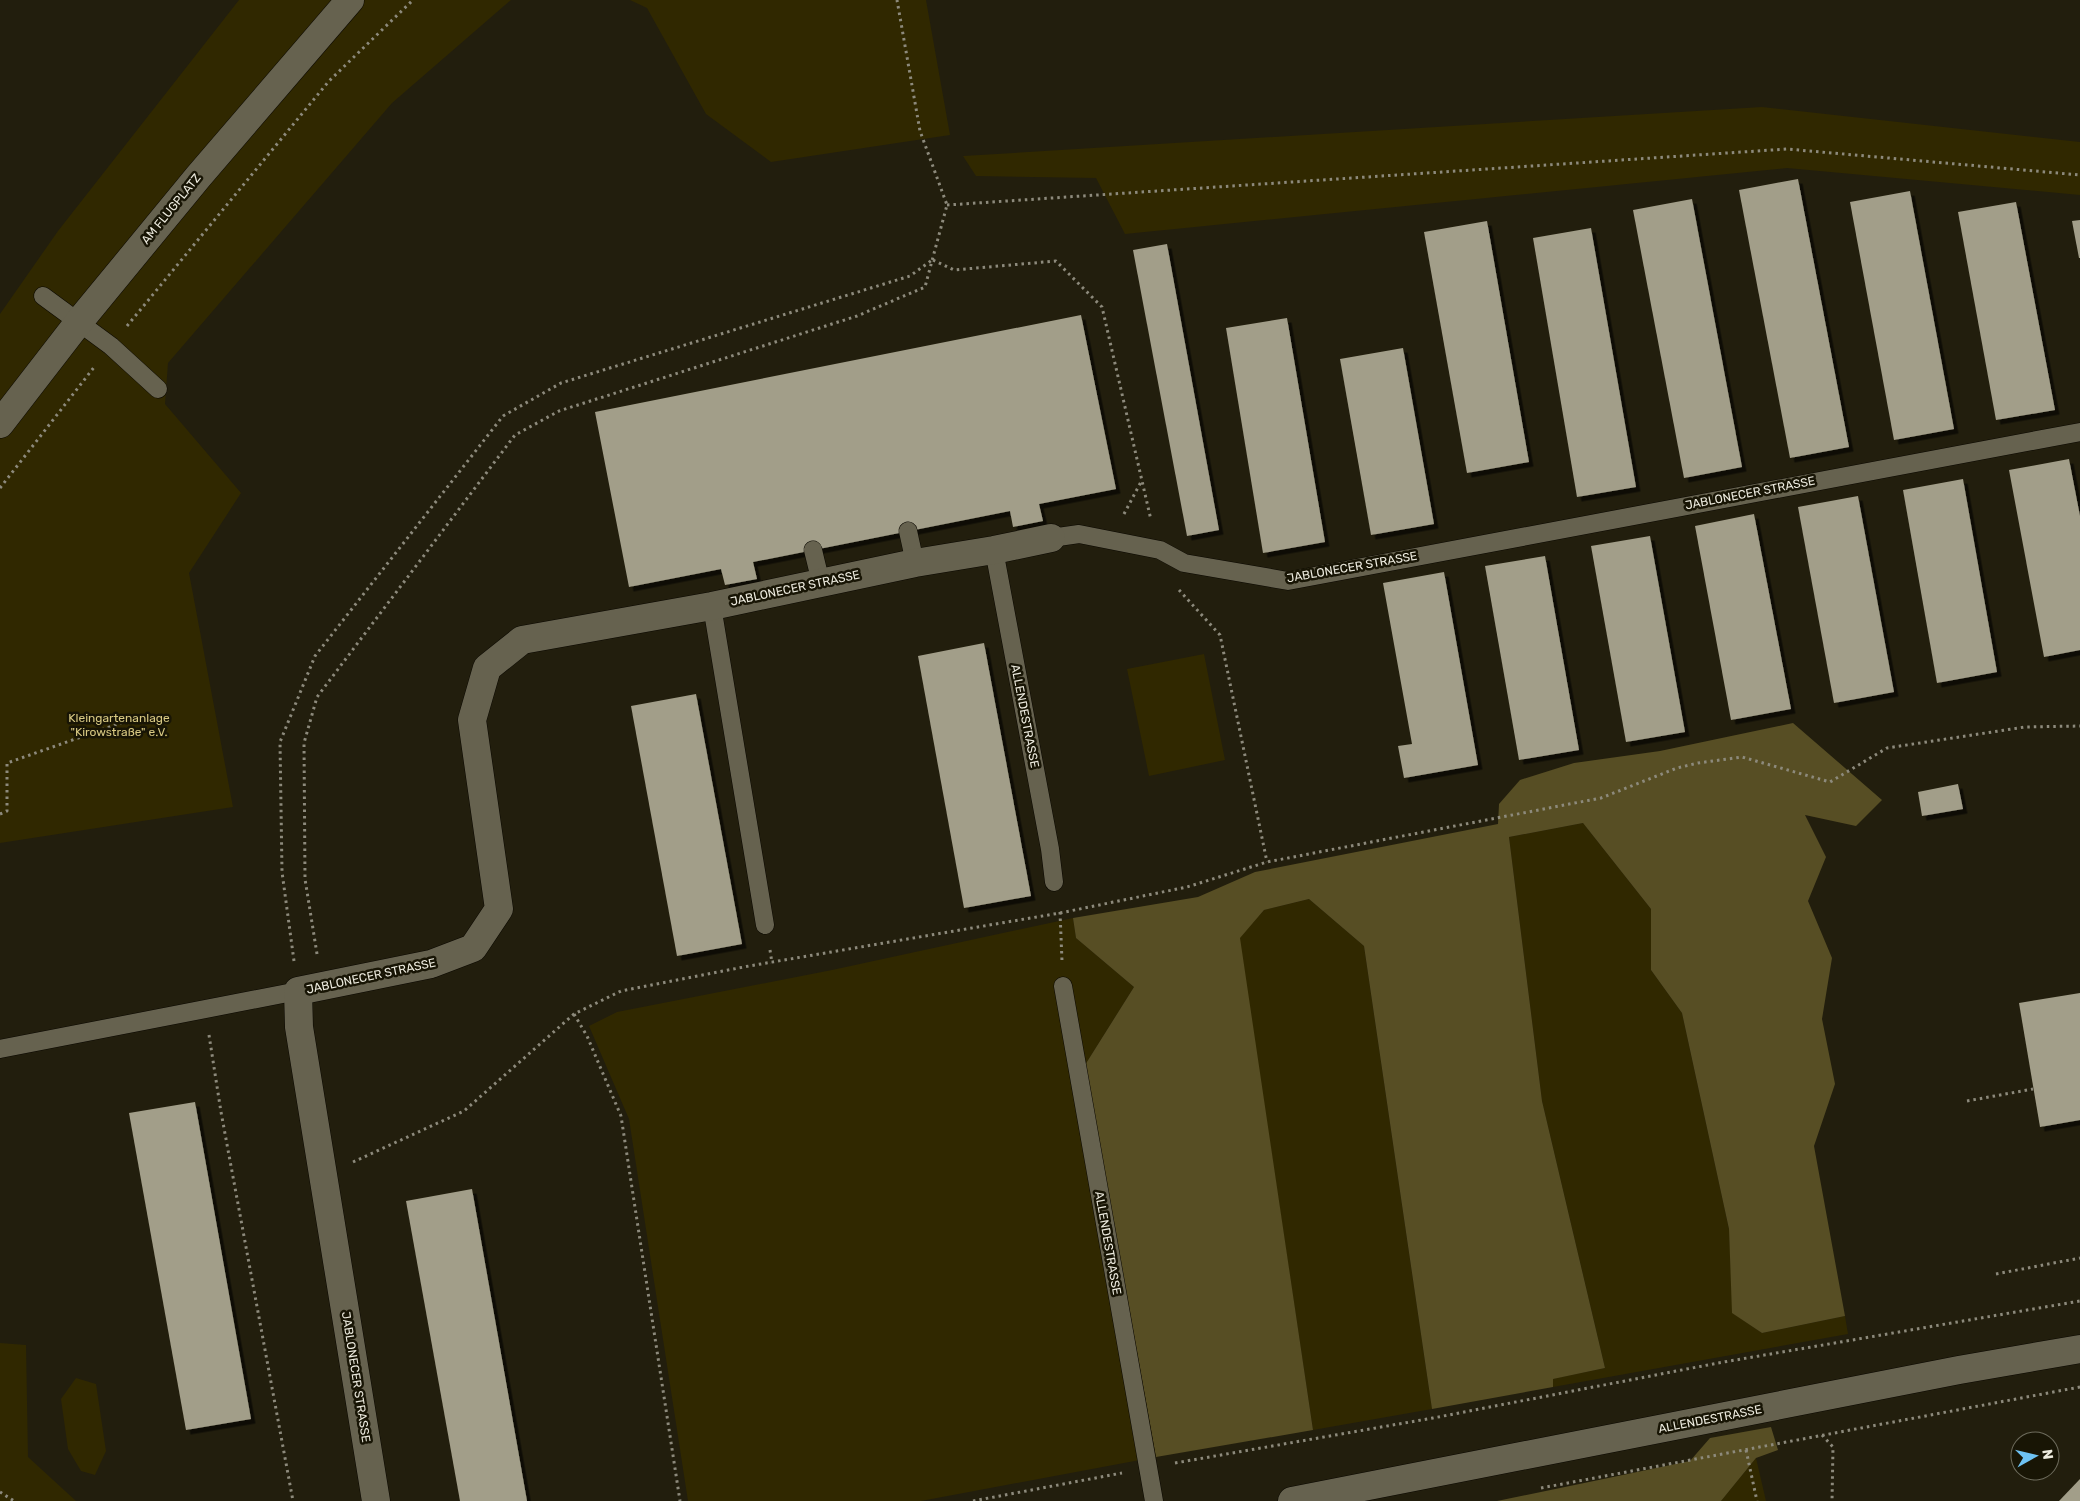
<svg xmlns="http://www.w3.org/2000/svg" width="2080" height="1501" font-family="Rubik,sans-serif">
<defs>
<filter id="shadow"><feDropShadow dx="4.5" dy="4.5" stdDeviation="0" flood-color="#0009"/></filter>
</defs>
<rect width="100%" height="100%" fill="#221e0d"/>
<!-- green -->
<g fill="#302800">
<path d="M 239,0 L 511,0 L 392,103 L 168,363 L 165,404 L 241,493 L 189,573 L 233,807 L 0,843 L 0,314 L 58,231 Z"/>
<path d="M 630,0 L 926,0 L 950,135 L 771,162 L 706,114 L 647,8 Z"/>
<path d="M 1762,107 L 2080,142 L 2080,195 L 1787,168 L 1125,234 L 1096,178 L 976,176 L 963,156 Z"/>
<path d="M 1204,654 L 1225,760 L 1149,776 L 1127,669 Z"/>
<path d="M 1583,823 L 1651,909 L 1651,970 L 1682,1013 L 1729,1229 L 1733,1313 L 1762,1333 L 1845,1316 L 1848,1334 L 1553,1387 L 1552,1379 L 1605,1368 L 1542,1101 L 1509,837 Z"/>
<path d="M 1309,899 L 1364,946 L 1432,1409 L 1313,1430 L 1239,938 L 1264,910 Z"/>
<path d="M 1073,918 L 1076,938 L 1134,987 L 1085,1065 L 1156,1457 L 921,1501 L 688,1501 L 629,1119 L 589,1026 L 617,1012 L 832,970 Z"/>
<path d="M 0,1343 L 26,1345 L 28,1457 L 76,1501 L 0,1501 Z"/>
<path d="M 76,1378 L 96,1384 L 106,1451 L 95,1475 L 81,1471 L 68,1449 L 61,1399 Z"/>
<path d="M 1756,1458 L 1766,1501 L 1721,1501 Z"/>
</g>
<!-- forest -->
<g fill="#574e24">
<path d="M 1793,723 L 1882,800 L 1856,826 L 1805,815 L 1826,857 L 1808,901 L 1832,958 L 1822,1019 L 1835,1084 L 1814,1146 L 1845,1316 L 1762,1333 L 1732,1313 L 1729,1229 L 1682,1013 L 1651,970 L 1651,909 L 1583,823 L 1509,837 L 1542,1101 L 1605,1368 L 1553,1379 L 1553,1387 L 1432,1409 L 1364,946 L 1309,899 L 1264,910 L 1240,938 L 1313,1430 L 1156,1457 L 1085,1065 L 1134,987 L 1076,938 L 1073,918 L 1198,897 L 1255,872 L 1498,824 L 1499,804 L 1520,780 L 1574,763 L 1660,751 Z"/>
<path d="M 1771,1427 L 1778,1450 L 1756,1458 L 1721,1501 L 1497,1501 L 1690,1461 L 1710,1438 Z"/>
</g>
<!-- building -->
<g fill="#a29e89" filter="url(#shadow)">
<path d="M 1798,179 L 1849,447 L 1790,458 L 1739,190 Z"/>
<path d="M 1910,191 L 1954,429 L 1894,440 L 1850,202 Z"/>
<path d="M 1692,199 L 1742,467 L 1684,478 L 1633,210 Z"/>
<path d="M 2016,202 L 2055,410 L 1996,420 L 1958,212 Z"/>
<path d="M 2080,220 L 2080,258 L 2079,258 L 2072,221 Z"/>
<path d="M 1487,221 L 1529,462 L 1467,473 L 1424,232 Z"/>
<path d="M 1591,228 L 1636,487 L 1577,497 L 1533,238 Z"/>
<path d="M 1167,244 L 1219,530 L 1187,536 L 1133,250 Z"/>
<path d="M 1081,315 L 1116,489 L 1039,504 L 1043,521 L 1013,527 L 1010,511 L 753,562 L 757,579 L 725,585 L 721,569 L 629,587 L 595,412 Z"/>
<path d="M 1287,318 L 1325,542 L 1263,553 L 1226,328 Z"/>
<path d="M 1403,348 L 1434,524 L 1371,535 L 1340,359 Z"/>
<path d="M 2069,459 L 2080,516 L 2080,650 L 2044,657 L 2009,470 Z"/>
<path d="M 1963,479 L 1997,672 L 1937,683 L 1903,490 Z"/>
<path d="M 1858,496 L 1894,692 L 1834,703 L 1798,507 Z"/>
<path d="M 1754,514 L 1791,709 L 1731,720 L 1695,526 Z"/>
<path d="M 1650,536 L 1685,732 L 1626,742 L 1591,546 Z"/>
<path d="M 1545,556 L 1579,750 L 1519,760 L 1485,566 Z"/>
<path d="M 1444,572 L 1478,765 L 1404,778 L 1398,746 L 1412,744 L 1383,583 Z"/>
<path d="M 984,643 L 1031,896 L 964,908 L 918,656 Z"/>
<path d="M 696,694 L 742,944 L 677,956 L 631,706 Z"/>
<path d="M 1958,784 L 1963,809 L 1922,816 L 1918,792 Z"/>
<path d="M 2080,993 L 2080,1120 L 2040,1127 L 2019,1003 Z"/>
<path d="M 195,1102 L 251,1419 L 186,1430 L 129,1113 Z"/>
<path d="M 472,1189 L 527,1501 L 460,1501 L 406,1201 Z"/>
<path d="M 2080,1479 L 2080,1501 L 2059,1501 Z"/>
</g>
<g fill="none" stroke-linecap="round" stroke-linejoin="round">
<!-- lane casing -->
<g stroke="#0b0800" stroke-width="19">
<g id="lane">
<path d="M 43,296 L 111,346 L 158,389"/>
<path d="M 908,531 L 915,563"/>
<path d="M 1051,538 L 1079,534 L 1160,550 L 1184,563 L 1288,581 L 2080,432"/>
<path d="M 813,550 L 821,583"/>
<path d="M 994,550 L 1050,849 L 1054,882"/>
<path d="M 712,606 L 765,925"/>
<path d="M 1063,986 L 1154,1501"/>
<path d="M 0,1049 L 298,991"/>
</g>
</g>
<!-- street casing -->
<g stroke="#0b0800" stroke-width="29">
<g id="street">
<path d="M 376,1501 L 299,1027 L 298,991 L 431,964 L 473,948 L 499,909 L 472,720 L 487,668 L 522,640 L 712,606 L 915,563 L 994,550 L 1051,538"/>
<path d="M 1292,1501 L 1959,1370 L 2080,1349"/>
</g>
</g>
<!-- secondary casing -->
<g stroke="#0b0800" stroke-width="29">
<path id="secondary" d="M 0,424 L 78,323 L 198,177 L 350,0"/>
</g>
<!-- path -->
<g stroke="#8d8a7c" stroke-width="3" stroke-dasharray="2.5 4" stroke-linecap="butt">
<path d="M 947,205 L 1787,149 L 2080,175"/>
<path d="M 933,260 L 954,270 L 1056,261 L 1102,307 L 1151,520"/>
<path d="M 127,326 L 329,81 L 413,0"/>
<path d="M 0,488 L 95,366"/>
<path d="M 1124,514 L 1142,480"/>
<path d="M 1179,590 L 1220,635 L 1267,862"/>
<path d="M 0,814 L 7,811 L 7,763 L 138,717"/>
<path d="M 1060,912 L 1062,961"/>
<path d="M 770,950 L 772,963"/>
<path d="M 317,954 L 305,879 L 304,743 L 317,697 L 515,435 L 559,411 L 857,316 L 925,287 L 947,205 L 920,131 L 897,0"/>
<path d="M 294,961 L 282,872 L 280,742 L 315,656 L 503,416 L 561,383 L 910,276 L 932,260"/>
<path d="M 574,1014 L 587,1036 L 621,1116 L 680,1501"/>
<path d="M 209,1035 L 221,1112 L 293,1501"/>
<path d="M 1967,1101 L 2033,1089"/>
<path d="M 353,1162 L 464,1111 L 574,1014 L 621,991 L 749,966 L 1060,913 L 1187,887 L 1267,862 L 1601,798 L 1677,768 L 1698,763 L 1742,757 L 1830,782 L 1887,748 L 2025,727 L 2080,726"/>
<path d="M 1996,1274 L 2080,1258"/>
<path d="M 1822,1435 L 1833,1447 L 1832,1501"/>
<path d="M 1746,1450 L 1757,1501"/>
<path d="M 1175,1463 L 1433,1418 L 1718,1363 L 2080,1301"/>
<path d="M 1541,1488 L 2080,1387"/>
<path d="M 0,1492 L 14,1501"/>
<path d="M 973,1501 L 1122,1473"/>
</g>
<!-- lane -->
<use href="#lane" stroke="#66624f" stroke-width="18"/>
<!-- street -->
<use href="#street" stroke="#66624f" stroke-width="28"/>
<!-- secondary -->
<use href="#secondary" stroke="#66624f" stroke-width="28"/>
</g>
<g text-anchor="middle" stroke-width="5" stroke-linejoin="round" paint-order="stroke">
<!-- street labels -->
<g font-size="12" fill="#edebdf" stroke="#181505">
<text transform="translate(171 209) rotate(-51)" y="4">AM FLUGPLATZ</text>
<text transform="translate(1750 493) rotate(-11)" y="4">JABLONECER STRASSE</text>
<text transform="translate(1352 567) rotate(-10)" y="4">JABLONECER STRASSE</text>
<text transform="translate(795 588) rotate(-12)" y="4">JABLONECER STRASSE</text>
<text transform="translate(1025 716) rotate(79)" y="4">ALLENDESTRASSE</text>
<text transform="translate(371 976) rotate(-12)" y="4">JABLONECER STRASSE</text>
<text transform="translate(1108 1243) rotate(80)" y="4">ALLENDESTRASSE</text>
<text transform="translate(356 1377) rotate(81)" y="4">JABLONECER STRASSE</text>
<text transform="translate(1710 1419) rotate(-11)" y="4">ALLENDESTRASSE</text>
</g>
<!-- park labels -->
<g font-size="12" fill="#d8c983" stroke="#181505">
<text x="119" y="722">Kleingartenanlage<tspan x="119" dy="14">"Kirowstraße" e.V.</tspan></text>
</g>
</g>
<!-- north arrow -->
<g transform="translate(2035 1456) rotate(82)"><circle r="24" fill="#181505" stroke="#6d6b5c"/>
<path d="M0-4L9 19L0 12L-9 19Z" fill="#6ec2f3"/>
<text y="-8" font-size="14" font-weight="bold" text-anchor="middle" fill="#edebdf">N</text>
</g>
</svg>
